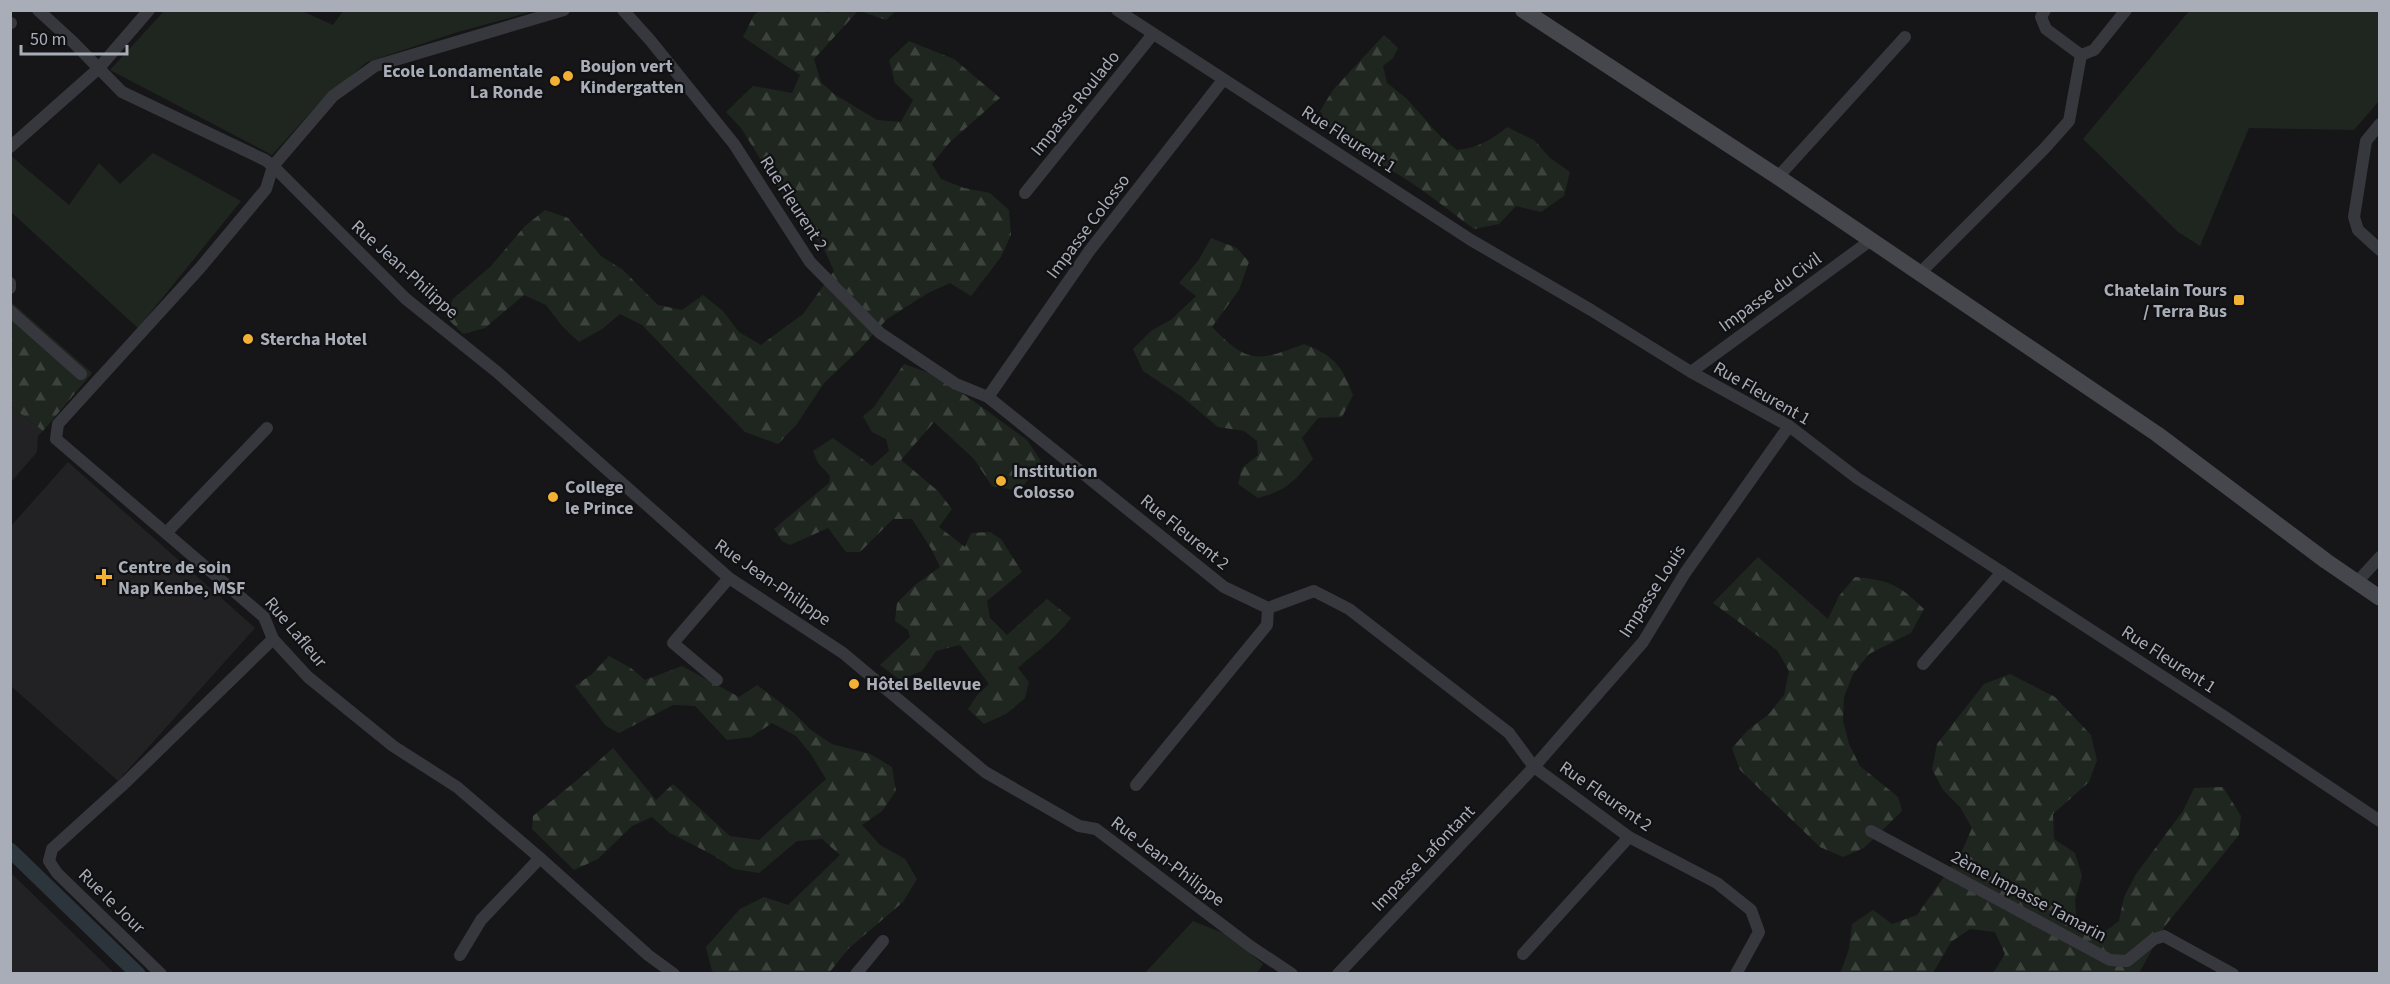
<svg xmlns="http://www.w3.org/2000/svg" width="2390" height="984" font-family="'Source Sans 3',sans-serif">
<defs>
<pattern id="forest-firs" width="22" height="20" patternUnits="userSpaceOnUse" patternTransform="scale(1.5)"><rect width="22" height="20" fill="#1e261f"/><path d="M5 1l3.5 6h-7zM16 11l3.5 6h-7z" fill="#3c433d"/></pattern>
</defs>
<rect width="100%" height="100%" fill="#161618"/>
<!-- built -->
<g fill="#222225">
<path d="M 11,406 L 43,431 L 38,436 L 37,452 L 11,482 Z"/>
<path d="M 68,462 L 255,628 L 118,781 L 11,686 L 11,526 Z"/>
<path d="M 11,873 L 114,973 L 11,973 Z"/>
</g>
<!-- green -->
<g fill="#1e261f">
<path d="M 164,11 L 302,11 L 333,25 L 343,11 L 534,11 L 458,32 L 367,62 L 319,103 L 272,155 L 110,70 Z"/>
<path d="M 2189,11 L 2380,11 L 2379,101 L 2354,130 L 2249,128 L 2200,246 L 2178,232 L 2083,139 Z"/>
<path d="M 153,153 L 241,201 L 138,328 L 11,212 L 10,155 L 69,205 L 99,163 L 120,184 Z"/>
<path d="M 1193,921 L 1228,935 L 1263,964 L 1257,973 L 1144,974 Z"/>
</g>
<!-- forest -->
<g fill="url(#forest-firs)">
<path d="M 811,10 L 829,13 L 830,11 L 858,11 L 814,59 L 821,82 L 834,94 L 877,120 L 901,122 L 913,100 L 895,83 L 889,60 L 909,41 L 954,59 L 1000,98 L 950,142 L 932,164 L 941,179 L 964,188 L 990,193 L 1009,210 L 1011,235 L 1001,257 L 971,296 L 950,283 L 928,293 L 887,319 L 860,349 L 824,383 L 797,424 L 778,444 L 745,432 L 642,325 L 620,314 L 602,329 L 579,342 L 562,326 L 546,305 L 524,295 L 485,328 L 463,334 L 445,316 L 453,299 L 491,266 L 525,226 L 545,210 L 568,218 L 601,256 L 623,270 L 658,305 L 682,310 L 703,295 L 723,311 L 739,332 L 761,345 L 803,314 L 834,271 L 824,249 L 793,211 L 741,128 L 726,112 L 753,86 L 792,93 L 800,75 L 743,37 L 754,15 L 759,11 Z"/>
<path d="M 860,11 L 896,10 L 896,11 L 886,20 Z"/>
<path d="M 1384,35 L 1398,48 L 1393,58 L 1383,66 L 1387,83 L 1406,98 L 1441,137 L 1457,150 C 1477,148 1492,140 1507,127 L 1534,140 L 1550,158 L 1570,172 L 1564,196 L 1541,212 L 1516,206 L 1499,224 L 1474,229 C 1448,210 1422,188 1394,172 C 1354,149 1345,155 1320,111 L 1333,90 Z"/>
<path d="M 1211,238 L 1237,248 L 1249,262 L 1239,290 L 1212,327 C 1248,364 1257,362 1304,344 C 1334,356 1341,364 1353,395 L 1342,417 L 1318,418 L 1302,438 L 1313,459 C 1293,482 1288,490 1258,498 L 1238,484 L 1242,468 L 1258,455 L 1257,441 L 1244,431 L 1218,427 L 1182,397 L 1143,371 L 1133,349 L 1151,331 L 1172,319 L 1196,296 L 1179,283 L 1198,261 Z"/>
<path d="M 10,301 L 92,373 L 43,431 L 11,406 Z"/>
<path d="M 904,364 L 935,375 L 975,402 L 1027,440 L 1041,461 L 1020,491 L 992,486 L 974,459 L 934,422 L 901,460 L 938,491 L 952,509 L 939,527 L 965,547 L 971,533 L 990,532 L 1001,539 L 1022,572 L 987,601 L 990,618 L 1007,635 L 1047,599 L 1071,618 C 1056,638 1037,651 1018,668 L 1029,682 L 1025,698 L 1006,714 L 984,724 L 968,709 L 978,694 L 989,684 L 960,645 L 936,651 L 922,671 L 900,680 L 880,665 L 910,637 L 908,630 L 895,621 L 897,603 L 915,585 L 940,567 L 932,550 L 912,519 L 893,519 L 860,552 L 846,552 L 828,528 L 790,545 L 782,541 L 774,529 L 829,483 L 830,476 L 818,463 L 813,451 L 833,438 L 872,466 L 889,451 L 886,439 L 872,432 L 863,416 L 873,408 Z"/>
<path d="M 1758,557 L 1828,619 L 1839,596 L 1855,577 C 1890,580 1899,585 1924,609 L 1911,633 L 1869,654 L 1853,674 L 1844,697 L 1843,721 L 1849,744 L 1860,766 L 1898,797 L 1902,811 L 1864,848 L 1843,857 L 1820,847 L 1740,770 L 1732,748 L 1748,730 L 1769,714 L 1784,695 L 1789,671 L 1777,650 L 1713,603 Z"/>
<path d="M 609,656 L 631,668 L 645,680 L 682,666 L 739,697 L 757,685 L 793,712 L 811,730 L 832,744 L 870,754 L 892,767 L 896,791 L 882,811 L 862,825 L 880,845 L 905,859 L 917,879 L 903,902 L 848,949 L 829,973 L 716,973 L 712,971 L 706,947 L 740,909 L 764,897 L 788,905 L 840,855 L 822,839 L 797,841 L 759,873 L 734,869 L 713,855 L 670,833 L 652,817 L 632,826 L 598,859 L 574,870 L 532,829 L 533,816 L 576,781 L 613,748 L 656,800 L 673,784 L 730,836 L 759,840 L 826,779 L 810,753 L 796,736 L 772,723 L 751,737 L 727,740 L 695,706 L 673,705 L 619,733 L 606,726 L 575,686 L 592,674 Z"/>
<path d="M 2010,674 L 2055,697 L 2091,735 L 2097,760 L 2089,782 L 2053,814 L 2054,839 L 2075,853 L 2082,876 L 2075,900 L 2077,926 L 2099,936 L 2119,921 L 2124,897 L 2136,874 L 2183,811 L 2194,788 L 2223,787 L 2241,816 L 2239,835 L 2165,926 L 2139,973 L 1993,973 L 2005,954 L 1995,932 L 1970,929 L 1951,942 L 1933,973 L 1840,974 L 1849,949 L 1852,924 L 1873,910 L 1892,924 L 1917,915 L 1962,851 L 1972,828 L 1960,807 L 1943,790 L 1932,769 L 1937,744 L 1984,684 Z"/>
</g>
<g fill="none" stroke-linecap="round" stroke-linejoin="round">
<!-- canal -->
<path stroke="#2c353c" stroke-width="15" d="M 10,850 L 138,974"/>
<!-- street -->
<g stroke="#37383d" stroke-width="12">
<path d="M 38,10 L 73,42 L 122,92 L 265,160 L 273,166 L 406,299 L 497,372 L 729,578 L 843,653 L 985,772 L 1079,826 L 1096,829 L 1250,946 L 1292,974"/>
<path d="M 564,10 L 375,66 L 333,96 L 273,166 L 266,189 L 200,268 L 58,424 L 56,439 L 264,617 L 273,639 L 308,677 L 393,746 L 457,787 L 540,858 L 648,955 L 674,974"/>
<path d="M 623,10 L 650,40 L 734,144 L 810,262 L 880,333 L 956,384 L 988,397 L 1224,587 L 1268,608 L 1314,591 L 1349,609 L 1509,733 L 1534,767 L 1629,837 L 1717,883 L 1751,910 L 1759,932 L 1736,974"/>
<path d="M 1117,10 L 1471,240 L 1591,310 L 1691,372 L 1789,426 L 1857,478 L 2225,717 L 2380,821"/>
<path d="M 2045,10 L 2041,17 L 2046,29 L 2081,55 L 2094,50 L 2126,10"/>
<path d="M 10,23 L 11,23"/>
<path d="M 2380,124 L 2366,141 L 2354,217 L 2358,230 L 2380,250"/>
<path d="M 10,147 L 98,69 L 149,10"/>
<path d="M 1778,177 L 1905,37"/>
<path d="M 1025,193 L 1153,34"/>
<path d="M 1920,273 L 2044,149 L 2069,121 L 2081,55"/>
<path d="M 10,283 L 10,288"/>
<path d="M 10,311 L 81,374"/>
<path d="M 1691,372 L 1871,240"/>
<path d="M 988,397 L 1090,250 L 1223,80"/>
<path d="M 166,533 L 267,428"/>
<path d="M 2357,582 L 2380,557"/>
<path d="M 1923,664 L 2002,572"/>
<path d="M 717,680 L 673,643 L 729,578"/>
<path d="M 1136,785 L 1267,625 L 1268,608"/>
<path d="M 1871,831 L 2110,960 L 2127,961 L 2154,939 L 2164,936 L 2233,974"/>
<path d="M 1523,954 L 1629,837"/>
<path d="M 460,955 L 481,920 L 540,858"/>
<path d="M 161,974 L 57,873 L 49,861 L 52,849 L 126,782 L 273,639"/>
<path d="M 856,974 L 883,941"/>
<path d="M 1338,974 L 1534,767 L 1643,642 L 1685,573 L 1789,426"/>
</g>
<!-- secondary -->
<path stroke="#45474d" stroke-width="16" d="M 1523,10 L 1778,177 L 2157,434 L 2326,561 L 2380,598"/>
</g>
<!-- markers -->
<g fill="#f2b134" stroke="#111113" stroke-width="2">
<circle cx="568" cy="76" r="6"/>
<circle cx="555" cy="81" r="6"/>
<rect x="2233" y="294" width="12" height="12" rx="3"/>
<circle cx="248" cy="339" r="6"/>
<circle cx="1001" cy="481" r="6"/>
<circle cx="553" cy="497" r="6"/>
<path d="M101 568h6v6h6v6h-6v6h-6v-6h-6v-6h6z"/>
<circle cx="854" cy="684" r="6"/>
</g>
<g text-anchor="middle" stroke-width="4.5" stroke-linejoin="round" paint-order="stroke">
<!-- poi labels -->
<g font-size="18" font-weight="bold" fill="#a8adb8" stroke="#111113" text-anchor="start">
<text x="580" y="72">Boujon vert<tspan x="580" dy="21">Kindergatten</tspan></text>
<text x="543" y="77" text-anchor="end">Ecole Londamentale<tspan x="543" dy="21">La Ronde</tspan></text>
<text x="2227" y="296" text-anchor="end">Chatelain Tours<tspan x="2227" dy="21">/ Terra Bus</tspan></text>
<text x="260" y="345">Stercha Hotel</text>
<text x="1013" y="477">Institution<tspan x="1013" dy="21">Colosso</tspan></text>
<text x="565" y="493">College<tspan x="565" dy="21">le Prince</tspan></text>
<text x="118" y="573">Centre de soin<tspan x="118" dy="21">Nap Kenbe, MSF</tspan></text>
<text x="866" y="690">Hôtel Bellevue</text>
</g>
<!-- street labels -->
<g font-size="18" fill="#a8adb8" stroke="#111113">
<text transform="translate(1075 103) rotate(-51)" y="6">Impasse Roulado</text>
<text transform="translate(1349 139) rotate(33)" y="6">Rue Fleurent 1</text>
<text transform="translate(794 203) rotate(57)" y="6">Rue Fleurent 2</text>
<text transform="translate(1088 226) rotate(-53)" y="6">Impasse Colosso</text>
<text transform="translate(405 269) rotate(42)" y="6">Rue Jean-Philippe</text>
<text transform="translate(1770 292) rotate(-36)" y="6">Impasse du Civil</text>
<text transform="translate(1762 393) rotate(30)" y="6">Rue Fleurent 1</text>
<text transform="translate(1185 532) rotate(39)" y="6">Rue Fleurent 2</text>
<text transform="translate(773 582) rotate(35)" y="6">Rue Jean-Philippe</text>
<text transform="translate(1652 591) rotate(-57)" y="6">Impasse Louis</text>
<text transform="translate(296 632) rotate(50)" y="6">Rue Lafleur</text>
<text transform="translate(2169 659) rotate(33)" y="6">Rue Fleurent 1</text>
<text transform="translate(1606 796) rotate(35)" y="6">Rue Fleurent 2</text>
<text transform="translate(1423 858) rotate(-46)" y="6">Impasse Lafontant</text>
<text transform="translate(1168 861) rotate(37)" y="6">Rue Jean-Philippe</text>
<text transform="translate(2029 896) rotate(28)" y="6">2ème Impasse Tamarin</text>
<text transform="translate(112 901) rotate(44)" y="6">Rue le Jour</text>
</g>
</g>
<!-- border -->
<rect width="2390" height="984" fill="none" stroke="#a8adb8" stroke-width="24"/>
<!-- scale -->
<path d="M21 45v9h106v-9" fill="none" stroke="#a8adb8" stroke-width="3"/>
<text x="30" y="45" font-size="18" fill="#a8adb8" stroke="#111113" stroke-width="4.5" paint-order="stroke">50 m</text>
</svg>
